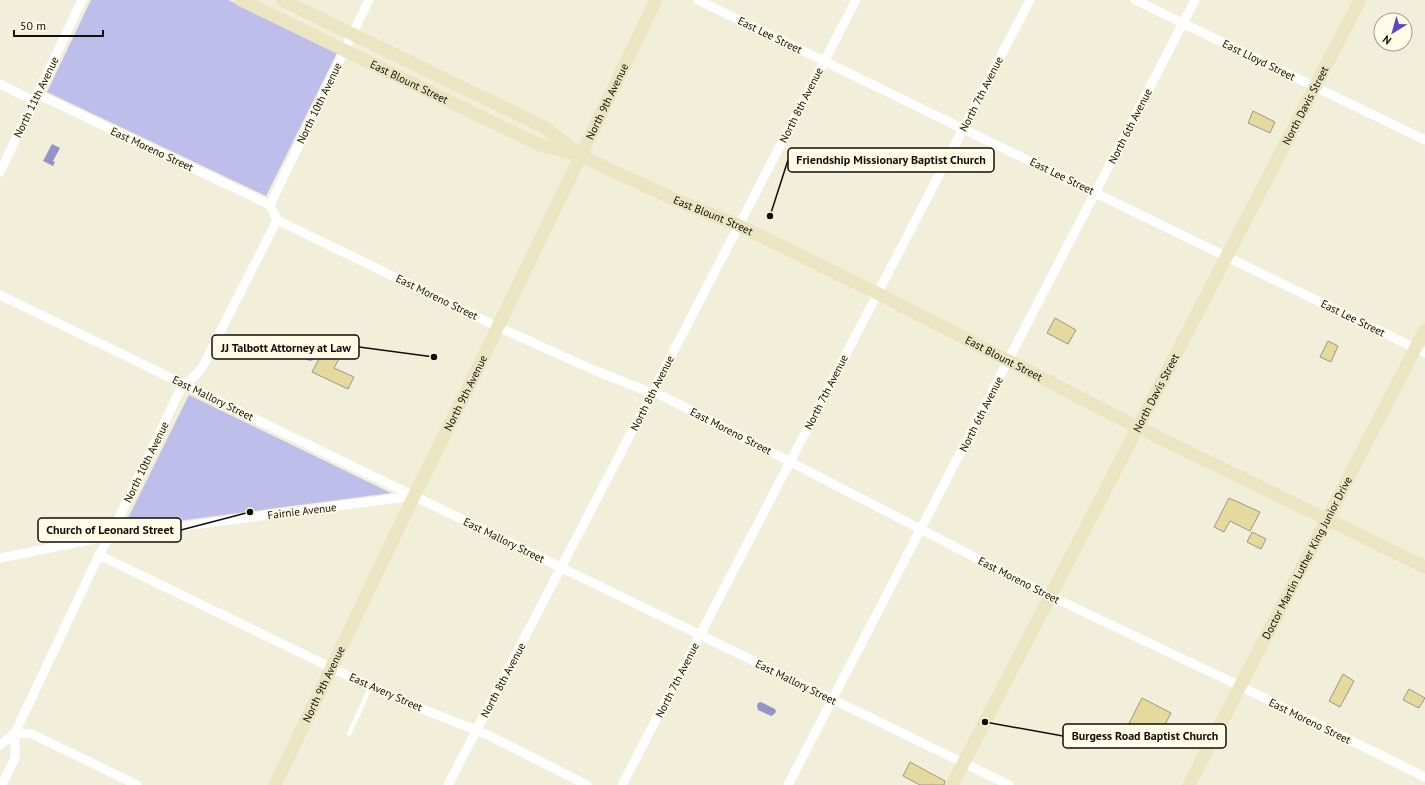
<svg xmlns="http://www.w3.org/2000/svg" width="1425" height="785" font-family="'PT Sans',sans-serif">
<rect width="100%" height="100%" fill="#f1eed9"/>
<!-- green -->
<g fill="#bdbeea">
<path d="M 91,0 L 228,0 L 337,53 L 266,196 L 47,92 Z"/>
<path d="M 189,395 L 391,493 L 123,528 Z"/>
</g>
<!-- water -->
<g fill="#9594c9">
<path d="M 52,144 L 60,148 L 53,161 L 55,162 L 53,166 L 43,161 Z"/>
<path d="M 301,346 L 314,352 L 315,356 L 313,360 L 310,361 L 296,355 L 295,351 L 297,347 Z"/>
<path d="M 761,702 L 775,709 L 776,712 L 773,715 L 771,716 L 758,710 L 757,706 L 758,703 Z"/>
</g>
<!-- building -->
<g fill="#e5d99e" stroke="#9b9885">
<path d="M 1253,111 L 1275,122 L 1270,133 L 1248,123 Z"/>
<path d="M 1055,318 L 1076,330 L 1068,344 L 1047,333 Z"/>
<path d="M 1328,341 L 1338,346 L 1331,362 L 1320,357 Z"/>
<path d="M 323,351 L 339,359 L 334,368 L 354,377 L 348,389 L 312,372 Z"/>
<path d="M 1229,498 L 1260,512 L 1250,531 L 1230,521 L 1224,532 L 1214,527 Z"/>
<path d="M 1252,532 L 1266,539 L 1261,549 L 1247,542 Z"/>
<path d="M 1343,674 L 1354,681 L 1340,707 L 1329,701 Z"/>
<path d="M 1409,689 L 1425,698 L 1419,708 L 1403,700 Z"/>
<path d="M 1142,698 L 1171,713 L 1153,747 L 1124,733 Z"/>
<path d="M 910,762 L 945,781 L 944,785 L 920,785 L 903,776 Z"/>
</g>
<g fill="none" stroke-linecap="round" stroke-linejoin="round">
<!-- lane -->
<path stroke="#fff" stroke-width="4.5" d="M 349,734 L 371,686"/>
<!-- street -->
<g stroke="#fff" stroke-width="9">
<path d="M 698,0 L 1425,353"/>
<path d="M 1135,0 L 1425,140"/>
<path d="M 0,84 L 34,101"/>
<path d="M 37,94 L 270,205 L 277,220 L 498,327 L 596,371 L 649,392 L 653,391 L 1050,596 L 1240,686 L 1425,777"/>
<path d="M 0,172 L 82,0"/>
<path d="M 270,205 L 369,0"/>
<path d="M 0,295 L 1009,785"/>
<path d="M 99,555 L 363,683 L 420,708 L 488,735 L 587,785"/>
<path d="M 0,558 L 110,536 L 414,496"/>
<path d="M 15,733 L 32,734 L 137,785"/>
<path d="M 0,745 L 15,733"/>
<path d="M 2,785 L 15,758 L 15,733 L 99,555 L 110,536 L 183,384 L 194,377 L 202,368 L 277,220"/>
<path d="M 448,785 L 856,0"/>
<path d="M 622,785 L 1030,0"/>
<path d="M 788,785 L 1195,0"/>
</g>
<!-- secondary -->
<g stroke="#ece5c2" stroke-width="13">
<path id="s1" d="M 241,0 L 537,144 L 575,154"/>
<path id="s2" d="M 282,0 L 544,127 L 580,155 L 615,172 L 674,199 L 738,225 L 877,293 L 1137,427 L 1425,567"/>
<path id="s3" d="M 275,785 L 414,496 L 478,368 L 656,0"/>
<path id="s4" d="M 952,785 L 1360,0"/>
<path id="s5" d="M 1189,785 L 1425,330"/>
</g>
</g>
<g text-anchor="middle" stroke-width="3" stroke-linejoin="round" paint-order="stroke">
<!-- street labels -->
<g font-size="11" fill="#100e08" stroke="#fffbe7">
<text transform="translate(770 35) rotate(26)" y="4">East Lee Street</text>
<text transform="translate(1259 60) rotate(26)" y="4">East Lloyd Street</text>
<text dy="4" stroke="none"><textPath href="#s1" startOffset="187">East Blount Street</textPath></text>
<text transform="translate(981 94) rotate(-63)" y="4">North 7th Avenue</text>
<text transform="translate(36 97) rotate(-64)" y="4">North 11th Avenue</text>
<text dy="4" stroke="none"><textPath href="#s3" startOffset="760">North 9th Avenue</textPath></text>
<text transform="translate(319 103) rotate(-64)" y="4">North 10th Avenue</text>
<text transform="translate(801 105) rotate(-63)" y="4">North 8th Avenue</text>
<text dy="4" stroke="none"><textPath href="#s4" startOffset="766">North Davis Street</textPath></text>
<text transform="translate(1130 126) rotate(-63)" y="4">North 6th Avenue</text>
<text transform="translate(152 149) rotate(25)" y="4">East Moreno Street</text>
<text transform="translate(1062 176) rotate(26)" y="4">East Lee Street</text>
<text dy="4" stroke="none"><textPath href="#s2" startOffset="483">East Blount Street</textPath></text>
<text transform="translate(437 297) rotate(26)" y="4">East Moreno Street</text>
<text transform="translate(1353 318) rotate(26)" y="4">East Lee Street</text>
<text dy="4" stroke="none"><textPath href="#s2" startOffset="807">East Blount Street</textPath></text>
<text transform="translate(826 392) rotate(-63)" y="4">North 7th Avenue</text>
<text dy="4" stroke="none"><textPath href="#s4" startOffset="442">North Davis Street</textPath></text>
<text dy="4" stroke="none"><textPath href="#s3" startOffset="436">North 9th Avenue</textPath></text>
<text transform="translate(652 393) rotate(-63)" y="4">North 8th Avenue</text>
<text transform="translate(213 398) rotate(26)" y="4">East Mallory Street</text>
<text transform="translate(981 414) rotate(-63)" y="4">North 6th Avenue</text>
<text transform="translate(731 431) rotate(27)" y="4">East Moreno Street</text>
<text transform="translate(146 462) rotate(-64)" y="4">North 10th Avenue</text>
<text transform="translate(302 511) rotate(-7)" y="4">Fairnie Avenue</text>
<text transform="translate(504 540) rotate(26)" y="4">East Mallory Street</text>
<text dy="4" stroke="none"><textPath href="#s5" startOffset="256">Doctor Martin Luther King Junior Drive</textPath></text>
<text transform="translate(1019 580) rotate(27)" y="4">East Moreno Street</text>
<text transform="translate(503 680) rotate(-62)" y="4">North 8th Avenue</text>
<text transform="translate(677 680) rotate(-63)" y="4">North 7th Avenue</text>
<text transform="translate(796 682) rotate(26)" y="4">East Mallory Street</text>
<text dy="4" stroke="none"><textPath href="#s3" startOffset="112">North 9th Avenue</textPath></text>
<text transform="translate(386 692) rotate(24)" y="4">East Avery Street</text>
<text transform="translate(1310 721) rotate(26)" y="4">East Moreno Street</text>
</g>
</g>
<!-- callouts -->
<path fill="none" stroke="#100e08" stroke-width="1.5" d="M770 216L788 160M434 357L359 347M250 512L181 530M985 722L1063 736"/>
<g fill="#100e08" stroke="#fffbe7" stroke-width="1.5">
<circle cx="770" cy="216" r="4"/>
<circle cx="434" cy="357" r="4"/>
<circle cx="250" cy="512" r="4"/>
<circle cx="985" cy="722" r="4"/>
</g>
<g fill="#fffbe7" stroke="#100e08" stroke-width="1.5">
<rect x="788" y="148" width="206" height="24" rx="4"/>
<rect x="212" y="335" width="147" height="24" rx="4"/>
<rect x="38" y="518" width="143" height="24" rx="4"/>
<rect x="1063" y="724" width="163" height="24" rx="4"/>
</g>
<g font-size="12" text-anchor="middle" font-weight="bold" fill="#100e08">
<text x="891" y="164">Friendship Missionary Baptist Church</text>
<text x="286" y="352">JJ Talbott Attorney at Law</text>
<text x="110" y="534">Church of Leonard Street</text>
<text x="1145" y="740">Burgess Road Baptist Church</text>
</g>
<!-- north arrow -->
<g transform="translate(1393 32) rotate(217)"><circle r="19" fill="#fffbe7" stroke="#9f9c8e"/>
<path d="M0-3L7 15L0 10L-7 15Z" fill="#5c49c2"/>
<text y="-6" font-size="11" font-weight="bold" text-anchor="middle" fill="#100e08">N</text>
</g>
<!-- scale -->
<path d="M14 30v6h89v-6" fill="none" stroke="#100e08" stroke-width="2"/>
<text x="20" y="30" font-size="12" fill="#100e08" stroke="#fffbe7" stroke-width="3" paint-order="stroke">50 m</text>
</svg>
